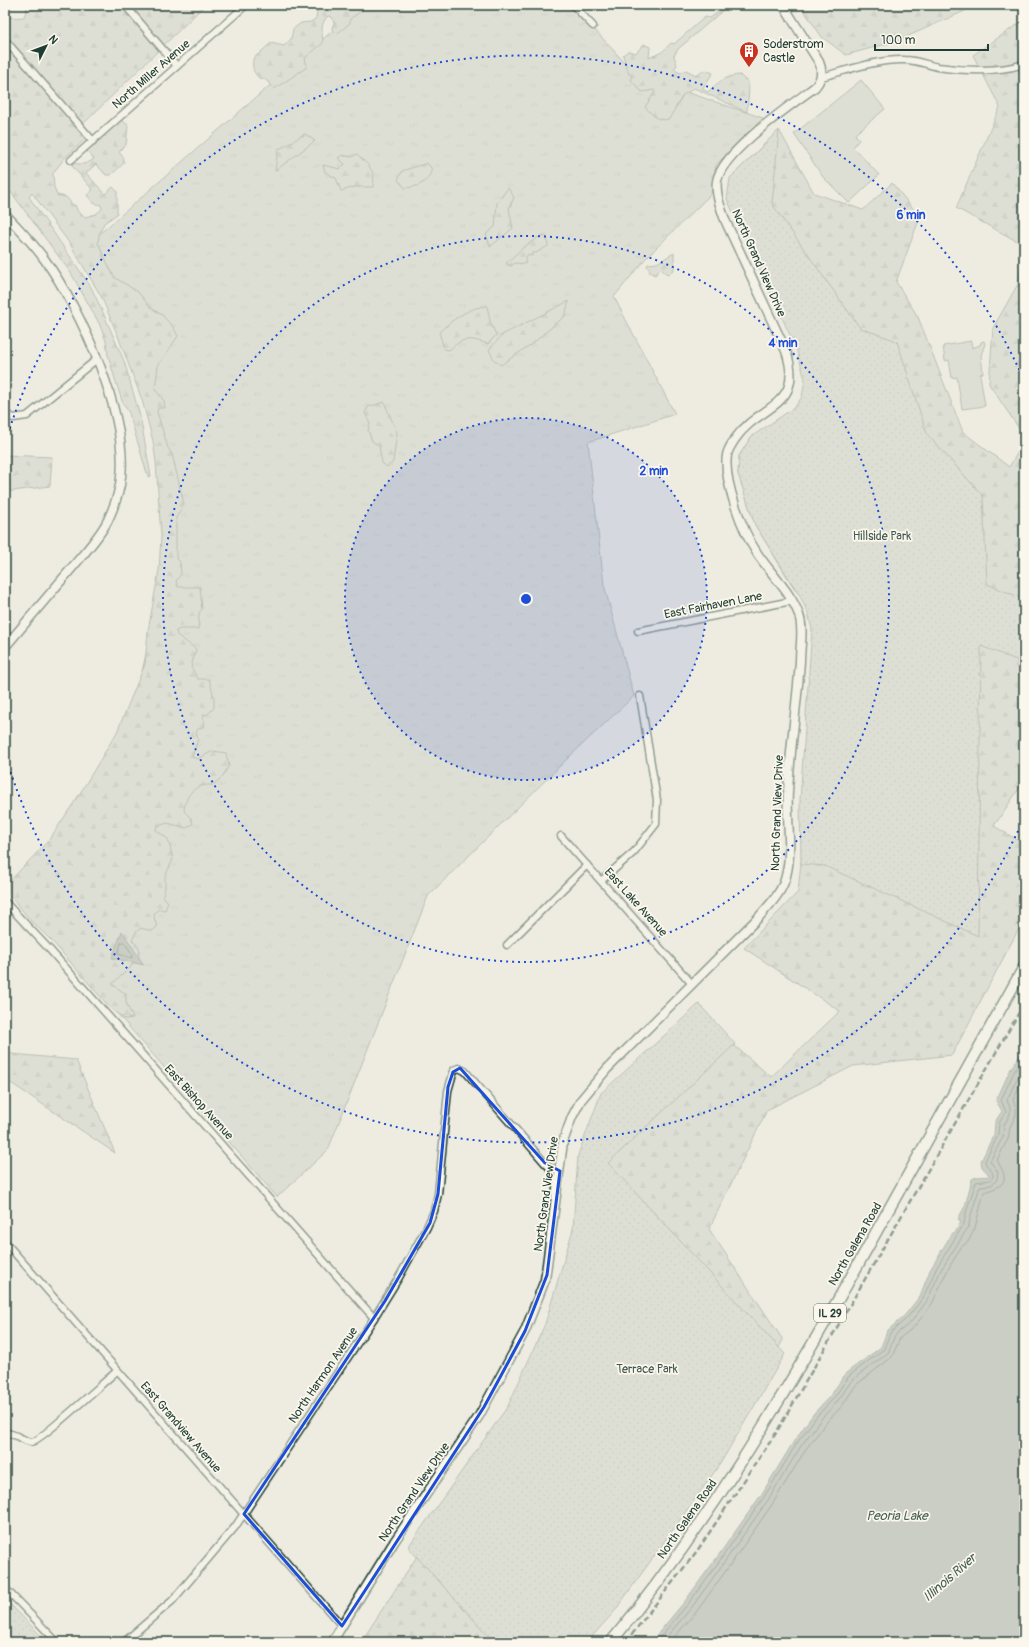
<svg xmlns="http://www.w3.org/2000/svg" width="1029" height="1647" font-family="Pangolin,sans-serif">
<defs>
<pattern id="grass-tufts" width="24" height="20" patternUnits="userSpaceOnUse"><rect width="24" height="20" fill="#cbcfc4"/><path d="M3 7l-1-3M5 7V3M7 7l1-3M15 17l-1-3M17 17v-4M19 17l1-3" fill="none" stroke="#aeb3a9"/></pattern>
<pattern id="forest-firs" width="22" height="20" patternUnits="userSpaceOnUse"><rect width="22" height="20" fill="#cbcfc4"/><path d="M5 1l3.5 6h-7zM16 11l3.5 6h-7z" fill="#aeb3a9"/></pattern>
<pattern id="park-dots" width="8" height="8" patternUnits="userSpaceOnUse"><rect width="8" height="8" fill="#cbcfc4"/><path d="M2 2h.1M6 6h.1" fill="none" stroke="#aeb3a9" stroke-width="1.8" stroke-linecap="round"/></pattern>
</defs>
<rect width="100%" height="100%" fill="#eeece1"/>
<filter id="ink" filterUnits="userSpaceOnUse"><feTurbulence type="fractalNoise" baseFrequency=".025" numOctaves="2"/><feDisplacementMap in="SourceGraphic" scale="8" xChannelSelector="R" yChannelSelector="G"/><feConvolveMatrix kernelMatrix="1 2 1 2 8 2 1 2 1" color-interpolation-filters="sRGB"/></filter>
<g filter="url(#ink)">
<!-- grass -->
<path fill="url(#grass-tufts)" stroke="#75867c" d="M 362,5 L 572,5 L 636,75 L 763,118 L 716,165 L 711,194 L 646,258 L 614,297 L 675,414 L 588,442 L 604,585 L 634,696 L 569,757 L 428,896 L 328,1150 L 277,1197 L 8,888 L 81,819 L 125,747 L 170,547 L 148,394 L 81,250 Z"/>
<!-- forest -->
<g fill="url(#forest-firs)" stroke="#75867c">
<path d="M 28,5 L 205,5 L 79,128 L 83,133 L 85,139 L 64,159 L 53,173 L 54,187 L 57,195 L 66,197 L 73,205 L 75,205 L 78,212 L 85,217 L 96,214 L 102,209 L 101,205 L 93,203 L 87,195 L 93,190 L 72,166 L 74,163 C 81,165 87,164 94,159 L 87,151 L 120,119 L 128,125 L 126,145 L 119,152 L 123,157 L 124,163 L 111,175 L 106,175 L 96,164 L 86,173 L 105,194 L 113,187 L 117,191 L 117,214 L 104,223 L 99,235 L 98,243 L 114,277 L 138,292 L 150,307 L 162,315 L 173,327 L 178,336 L 158,366 L 155,389 L 164,401 L 165,408 L 158,408 L 157,412 L 168,448 L 172,454 L 184,504 L 176,518 L 176,558 L 180,562 L 181,574 L 176,581 L 178,587 L 200,587 L 202,609 L 199,613 L 198,629 L 180,629 L 176,631 L 177,635 L 196,649 L 191,667 L 198,679 L 209,679 L 214,697 L 214,708 L 208,714 L 203,715 L 205,726 L 198,729 L 196,733 L 198,739 L 192,757 L 197,759 L 213,751 L 226,753 L 229,766 L 222,777 L 213,785 C 195,784 186,793 184,811 L 191,818 L 193,824 L 186,828 L 168,823 L 157,826 L 156,830 L 168,839 L 173,859 L 165,877 L 165,887 L 163,896 L 168,902 L 165,910 L 159,909 L 155,912 L 154,917 L 157,927 L 152,931 L 141,928 L 136,932 L 132,940 L 138,946 L 140,951 L 130,968 L 112,984 L 126,994 L 126,1003 L 133,1018 L 125,1019 L 112,1010 L 51,940 L 30,920 L 5,889 L 5,886 L 49,840 L 79,795 L 117,732 L 145,664 L 148,631 L 159,570 L 161,536 L 156,462 L 153,441 L 142,400 L 118,336 L 101,296 L 70,244 L 32,193 L 29,197 L 91,287 L 104,315 L 124,361 L 140,416 L 151,476 L 148,477 L 129,413 L 122,401 L 115,379 L 108,355 L 106,341 L 99,323 L 71,273 L 5,184 L 5,37 L 8,35 L 5,30 L 5,19 C 10,16 17,18 24,17 Z"/>
<path d="M 318,5 L 364,5 L 364,9 L 350,19 L 350,23 L 338,33 L 333,32 L 332,28 L 334,23 L 332,17 L 328,16 C 320,23 322,33 323,43 L 305,58 L 307,67 L 274,89 L 265,79 L 259,78 C 253,72 252,68 253,59 L 271,43 L 284,46 L 291,39 L 293,29 L 301,23 L 311,22 L 316,18 Z"/>
<path d="M 721,5 L 723,6 L 722,11 L 677,50 L 674,56 L 677,65 L 674,69 L 680,73 L 686,70 L 696,75 L 705,70 L 713,73 L 702,89 L 708,92 C 716,83 728,75 740,75 L 745,80 L 747,79 C 751,88 747,102 747,112 L 694,88 L 683,95 L 669,119 C 657,122 653,115 645,107 L 655,92 L 654,90 L 642,92 L 631,80 L 632,77 L 629,74 L 623,55 L 628,51 L 636,53 L 644,44 L 650,47 L 649,58 L 662,52 L 671,43 L 674,44 L 705,17 L 710,18 L 717,13 L 716,7 Z"/>
<path d="M 800,5 L 978,5 L 897,41 L 846,55 L 822,37 Z"/>
<path d="M 1024,20 L 1024,245 L 956,208 L 1000,107 L 973,55 Z"/>
<path d="M 779,130 L 814,193 L 863,210 L 892,183 L 920,217 L 896,282 L 918,317 L 963,432 L 1009,467 L 1024,442 L 1024,781 L 994,826 L 1024,844 L 1024,919 L 952,1055 L 853,1066 L 767,1110 L 709,1229 L 783,1340 L 706,1480 L 615,1442 L 607,1152 L 708,1023 L 771,1077 L 840,1011 L 744,948 L 798,892 L 826,614 L 796,591 L 755,525 L 738,474 L 739,456 L 751,437 L 766,446 L 816,379 L 736,172 Z"/>
<path d="M 305,134 L 315,141 L 275,171 L 278,149 C 288,146 296,138 305,134 Z"/>
<path d="M 357,154 C 369,166 376,170 373,187 L 355,187 L 341,191 L 336,178 L 325,172 L 323,165 L 340,169 L 345,164 L 338,158 L 342,155 L 352,157 Z"/>
<path d="M 427,163 L 432,169 C 427,184 420,186 405,188 L 398,180 L 402,171 Z"/>
<path d="M 508,188 L 514,197 L 509,209 L 513,228 L 490,247 L 486,234 L 495,227 L 497,203 Z"/>
<path d="M 542,235 L 547,237 L 548,246 L 536,253 L 532,253 L 532,256 L 527,255 L 525,264 L 515,263 L 511,266 L 506,263 L 524,247 Z"/>
<path d="M 1024,251 L 1024,436 L 989,384 L 993,328 L 1018,284 Z"/>
<path d="M 674,253 L 674,269 L 668,275 L 661,269 L 655,275 L 649,272 L 650,271 L 647,266 L 648,264 L 657,263 Z"/>
<path d="M 569,301 L 565,316 L 533,343 L 501,365 L 494,360 L 489,350 L 502,335 Z"/>
<path d="M 487,306 L 490,321 L 496,335 L 488,344 C 470,338 463,337 449,350 L 444,349 L 439,332 C 452,320 469,307 487,306 Z"/>
<path d="M 384,402 L 397,432 L 393,462 L 387,467 L 382,463 L 379,446 L 372,441 L 368,430 L 370,424 L 365,413 L 368,407 Z"/>
<path d="M 5,455 L 52,457 L 50,486 L 5,492 Z"/>
<path d="M 5,1051 L 12,1054 L 76,1060 L 115,1153 L 8,1081 L 5,1084 Z"/>
<path d="M 485,1452 L 583,1642 L 361,1642 Z"/>
</g>
<!-- park -->
<g fill="url(#park-dots)" stroke="#75867c">
<path d="M 779,130 L 772,204 L 860,328 L 897,341 L 927,434 L 983,496 L 987,584 L 1024,599 L 1024,663 L 981,646 L 978,936 L 825,866 L 801,864 L 800,800 L 812,629 L 808,613 L 800,596 L 755,525 L 738,474 L 739,456 L 751,437 L 795,407 L 802,397 L 805,379 L 796,348 L 727,199 L 730,178 Z"/>
<path d="M 699,1004 L 735,1044 L 608,1163 L 785,1354 L 720,1464 L 614,1612 L 587,1642 L 494,1642 L 408,1547 L 508,1406 L 545,1324 L 573,1229 L 578,1155 L 601,1093 Z"/>
<path d="M 5,1599 L 47,1642 L 5,1642 Z"/>
</g>
<!-- garden -->
<g fill="#cbcfc4" stroke="#75867c">
<path d="M 861,80 L 885,109 L 855,134 L 859,140 L 853,147 L 879,175 L 849,203 L 823,177 L 794,134 Z"/>
<path d="M 971,341 L 972,348 L 980,345 L 981,342 L 984,341 L 985,344 L 981,355 L 983,373 L 980,374 L 985,406 L 962,409 L 957,377 L 952,378 L 949,360 L 945,361 L 943,346 Z"/>
</g>
<!-- water -->
<g fill="#9fa89f" stroke="#6c7d74">
<path d="M 122,931 L 144,965 L 112,958 Z"/>
<path d="M 1024,1049 L 1024,1642 L 651,1642 L 685,1601 L 718,1556 L 761,1495 L 794,1441 L 814,1413 L 830,1396 L 846,1373 L 881,1347 L 887,1331 L 905,1315 L 920,1296 L 930,1270 L 952,1233 L 955,1233 L 961,1222 L 958,1219 L 965,1206 L 972,1179 L 976,1177 L 990,1176 L 982,1167 L 981,1161 L 994,1134 L 995,1122 L 1002,1111 L 996,1101 L 1010,1070 Z"/>
</g>
<g fill="none" stroke-linecap="round" stroke-linejoin="round">
<!-- shore -->
<g stroke="#52685f" stroke-width="1">
<path d="M 124,942 L 133,955 L 132,958 L 118,954 L 121,943 Z"/>
<path d="M 656,1642 L 688,1604 L 721,1559 L 764,1497 L 797,1443 L 817,1416 L 833,1399 L 849,1376 L 884,1349 L 890,1333 L 907,1318 L 923,1298 L 937,1267 L 964,1224 C 965,1211 972,1196 976,1182 L 990,1180 L 993,1177 C 994,1170 986,1168 985,1161 L 998,1135 L 999,1123 L 1006,1112 L 1001,1100 L 1014,1072 L 1024,1055"/>
<path d="M 662,1642 L 692,1607 L 725,1561 L 768,1500 L 801,1446 L 821,1419 L 837,1402 L 852,1380 L 888,1353 L 895,1335 L 911,1322 L 927,1301 L 941,1270 L 969,1226 L 970,1218 L 980,1186 L 992,1185 L 997,1179 L 998,1172 L 990,1161 L 1003,1137 L 1004,1125 L 1010,1114 L 1010,1108 L 1007,1100 L 1024,1064"/>
<path d="M 670,1642 L 697,1611 L 730,1565 L 773,1503 L 806,1449 L 826,1423 L 842,1406 L 856,1385 L 892,1357 L 900,1338 L 915,1326 L 932,1304 L 946,1273 L 961,1247 L 968,1242 L 975,1228 L 984,1192 C 1007,1185 1009,1181 997,1160 L 1008,1139 L 1010,1127 L 1016,1115 L 1016,1108 L 1013,1100 L 1024,1076"/>
</g>
<!-- minor casing -->
<g stroke="#1f3d34" stroke-width="9">
<g id="minor">
<path d="M 125,5 L 177,66"/>
<path d="M 573,5 L 593,26"/>
<path d="M 5,40 L 93,141"/>
<path d="M 821,77 C 849,70 877,59 905,60 C 916,60 928,65 938,67 C 965,71 999,72 1024,64"/>
<path d="M 71,160 L 246,5"/>
<path d="M 5,413 L 13,418 L 27,416 L 97,359"/>
<path d="M 638,631 L 792,601"/>
<path d="M 561,836 L 692,984"/>
<path d="M 601,881 L 634,852 L 656,824 L 657,800 L 640,696"/>
<path d="M 5,902 L 50,950 L 374,1318"/>
<path d="M 507,945 L 587,865"/>
<path d="M 5,1242 L 342,1626"/>
<path d="M 5,1433 C 16,1433 23,1441 31,1442 C 38,1443 106,1380 117,1371"/>
<path d="M 5,1588 L 57,1642"/>
<path d="M 124,1642 L 172,1601 L 235,1527 L 372,1321 L 398,1279 L 427,1227 L 434,1211 L 438,1194 L 448,1091 L 454,1070 L 459,1068 L 465,1071 L 545,1163 L 550,1168 L 560,1171"/>
</g>
</g>
<!-- tertiary casing -->
<g stroke="#1f3d34" stroke-width="11">
<g id="tertiary">
<path d="M 5,214 C 19,229 33,243 45,260 C 81,310 128,414 121,477 C 120,492 114,507 108,520 C 99,538 84,553 71,569 C 49,595 27,621 5,647"/>
<path d="M 332,1642 L 394,1542 L 479,1416 L 525,1331 L 545,1280 L 563,1142 L 572,1117 L 581,1100 L 607,1069 L 759,917 C 769,905 782,893 786,876 C 793,849 786,819 788,792 C 790,748 797,705 800,661 C 800,646 804,629 799,615 C 791,592 770,573 757,553 C 743,532 723,481 727,455 C 728,449 732,444 735,439 C 760,403 805,408 786,351 L 725,220 C 721,208 715,194 717,181 C 722,152 791,105 815,87 C 822,79 823,71 819,62 L 783,5"/>
</g>
</g>
<!-- primary casing -->
<g stroke="#1f3d34" stroke-width="13">
<path id="primary" d="M 611,1642 C 706,1527 782,1399 855,1270 C 912,1169 968,1068 1024,967"/>
</g>
<!-- minor -->
<use href="#minor" stroke="#fbf7ec" stroke-width="6"/>
<!-- tertiary -->
<use href="#tertiary" stroke="#fbf7ec" stroke-width="8"/>
<!-- primary -->
<use href="#primary" stroke="#fbf7ec" stroke-width="10"/>
<!-- rail -->
<path stroke="#1f3d34" stroke-width="2.5" stroke-dasharray="6 3" stroke-linecap="butt" d="M 626,1642 L 697,1551 L 776,1433 L 1024,1004"/>
</g>
</g>
<!-- marked area -->
<path d="M0 0H1029V1647H0ZM 460,1068 L 545,1163 L 560,1171 L 547,1275 L 525,1331 L 484,1407 L 342,1626 L 244,1514 L 385,1301 L 430,1223 L 438,1194 L 448,1087 L 453,1072 Z" fill="#eeece1" fill-opacity=".55" fill-rule="evenodd"/>
<path fill="none" stroke="#1d4ed8" stroke-width="3" stroke-linejoin="round" d="M 460,1068 L 545,1163 L 560,1171 L 547,1275 L 525,1331 L 484,1407 L 342,1626 L 244,1514 L 385,1301 L 430,1223 L 438,1194 L 448,1087 L 453,1072 Z"/>
<!-- distance rings -->
<circle cx="526" cy="599" r="181" fill="#1d4ed8" fill-opacity=".12"/>
<g fill="none" stroke="#1d4ed8" stroke-width="2" stroke-dasharray="2 4">
<circle cx="526" cy="599" r="181"/>
<circle cx="526" cy="599" r="363"/>
<path d="M1023 820A544 544 0 0 1 6 758M6 440A544 544 0 0 1 1023 378"/>
</g>
<!-- icons -->
<defs>
<g id="building-pin" transform="scale(1)"><path d="M0 17L-7.5 6A9.5 9.5 0 1 1 7.5 6Z" fill="#c8321e" stroke="#fbf7ec"/><path d="M-4-6H4V6H1V3H-1V6H-4ZM-2.5-4.3h1.7v1.8h-1.7ZM.8-4.3h1.7v1.8H.8ZM-2.5-1h1.7V.8h-1.7ZM.8-1h1.7V.8H.8Z" fill="#fff"/></g>
</defs>
<g fill-rule="evenodd">
<use href="#building-pin" x="749" y="51"/>
</g>
<g text-anchor="middle" stroke-width="3.5" stroke-linejoin="round" paint-order="stroke">
<!-- shield labels -->
<rect fill="#fbf7ec" stroke="#61756b" stroke-width="1" x="814" y="1304" width="32" height="18" rx="3"/>
<g font-size="11" font-weight="bold" fill="#1f3d34">
<text x="830" y="1317">IL 29</text>
</g>
<!-- poi labels -->
<g font-size="12" fill="#1f3d34" stroke="#fbf7ec" text-anchor="start">
<text x="763" y="48">Soderstrom<tspan x="763" dy="14">Castle</tspan></text>
</g>
<!-- street labels -->
<g font-size="12" fill="#1f3d34" stroke="#fbf7ec">
<text transform="translate(151 74) rotate(-41)" y="4">North Miller Avenue</text>
<text transform="translate(759 263) rotate(66)" y="4">North Grand View Drive</text>
<text transform="translate(713 605) rotate(-11)" y="4">East Fairhaven Lane</text>
<text transform="translate(777 813) rotate(-88)" y="4">North Grand View Drive</text>
<text transform="translate(636 902) rotate(48)" y="4">East Lake Avenue</text>
<text transform="translate(199 1102) rotate(48)" y="4">East Bishop Avenue</text>
<text transform="translate(546 1194) rotate(-82)" y="4">North Grand View Drive</text>
<text transform="translate(855 1244) rotate(-60)" y="4">North Galena Road</text>
<text transform="translate(323 1375) rotate(-56)" y="4">North Harmon Avenue</text>
<text transform="translate(181 1427) rotate(49)" y="4">East Grandview Avenue</text>
<text transform="translate(414 1492) rotate(-56)" y="4">North Grand View Drive</text>
<text transform="translate(687 1519) rotate(-55)" y="4">North Galena Road</text>
</g>
<!-- park labels -->
<g font-size="12" fill="#415a51" stroke="#fbf7ec">
<text x="882" y="540">Hillside Park</text>
<text x="647" y="1373">Terrace Park</text>
</g>
<!-- water labels -->
<g font-size="13" font-style="italic" fill="#455d54" stroke="#fbf7ec">
<text x="897" y="1520">Peoria Lake</text>
<text transform="translate(949 1577) rotate(-41)" y="5">Illinois River</text>
</g>
</g>
<circle cx="526" cy="599" r="6" fill="#1d4ed8" stroke="#fbf7ec" stroke-width="2"/>
<g font-size="12" text-anchor="middle" font-weight="bold" fill="#1d4ed8" stroke="#fbf7ec" stroke-width="3.5" stroke-linejoin="round" paint-order="stroke">
<text x="911" y="219">6 min</text>
<text x="783" y="347">4 min</text>
<text x="654" y="475">2 min</text>
</g>
<!-- margin -->
<rect width="1029" height="1647" fill="none" stroke="#fbf7ec" stroke-width="20"/>
<rect x="10" y="10" width="1009" height="1627" fill="none" stroke="#1f3d34" stroke-width="1.5" filter="url(#ink)"/>
<!-- north arrow -->
<g transform="translate(46 46) rotate(48)" stroke="#fbf7ec" stroke-width="3" paint-order="stroke">
<path d="M0-3L7 15L0 10L-7 15Z" fill="#1f3d34"/>
<text y="-6" font-size="11" font-weight="bold" text-anchor="middle" fill="#1f3d34">N</text>
</g>
<!-- scale -->
<path d="M875 44v6h113v-6" fill="none" stroke="#1f3d34" stroke-width="2"/>
<text x="881" y="44" font-size="12" fill="#1f3d34" stroke="#fbf7ec" stroke-width="3" paint-order="stroke">100 m</text>
</svg>
